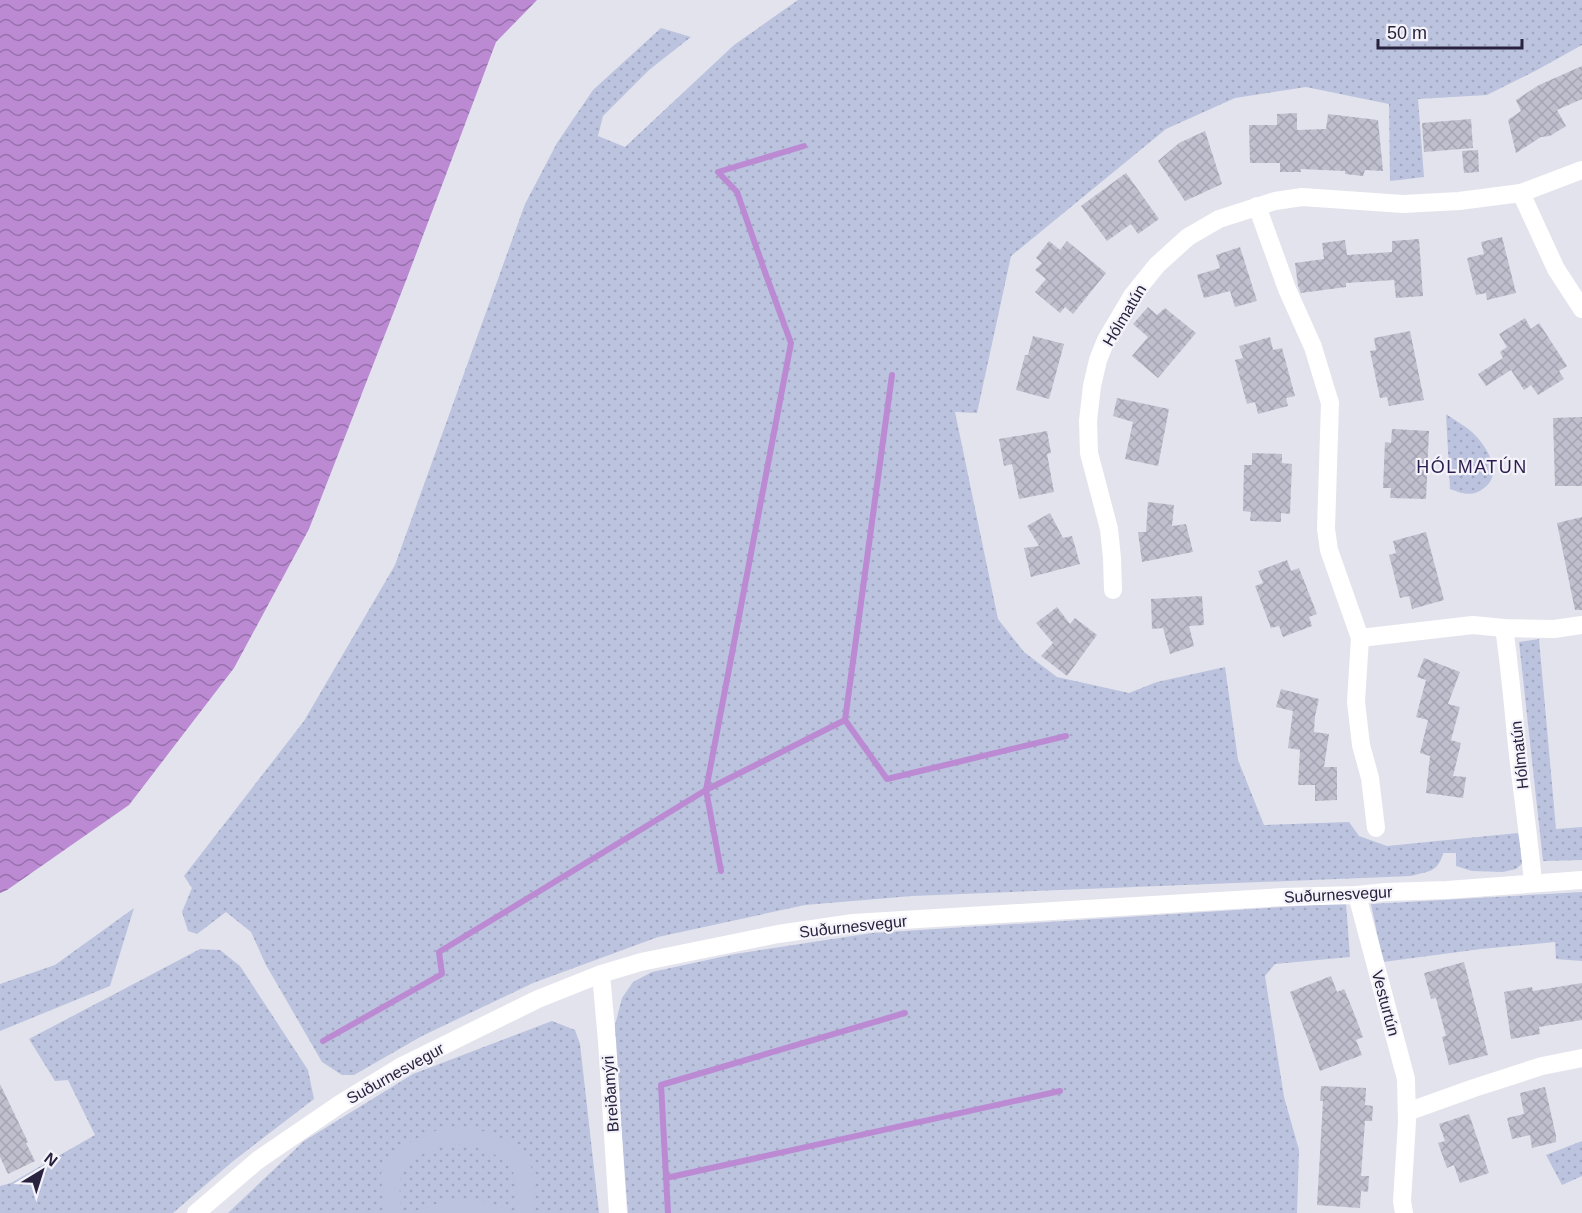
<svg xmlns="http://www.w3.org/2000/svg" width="1582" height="1213" font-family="Arial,sans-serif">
<defs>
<pattern id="grass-dots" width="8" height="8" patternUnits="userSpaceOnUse" patternTransform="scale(1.5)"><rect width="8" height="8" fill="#bbc3de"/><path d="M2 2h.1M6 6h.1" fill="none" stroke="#a1a7c0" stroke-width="1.8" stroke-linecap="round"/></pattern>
<pattern id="water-waves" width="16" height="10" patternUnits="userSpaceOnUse" patternTransform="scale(1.5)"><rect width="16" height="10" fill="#bb8ad3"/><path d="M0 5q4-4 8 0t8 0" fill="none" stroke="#9870ad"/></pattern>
<pattern id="building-cross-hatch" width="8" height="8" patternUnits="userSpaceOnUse" patternTransform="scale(1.5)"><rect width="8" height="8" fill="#c0bfce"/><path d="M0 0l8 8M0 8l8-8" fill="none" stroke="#a5a4b2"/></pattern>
</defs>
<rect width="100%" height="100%" fill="#e3e3ed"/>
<!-- grass -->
<g fill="url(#grass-dots)">
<path d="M 798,0 L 1582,0 L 1582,45 L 1537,70 L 1487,95 L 1418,99 L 1424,177 L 1390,181 L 1389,104 L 1306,87 L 1235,98 L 1166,129 L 1011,256 L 977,413 L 955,412 L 998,619 L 1024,652 L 1057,677 L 1129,693 L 1157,682 L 1225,667 L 1238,760 L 1264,825 L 1349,822 L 1359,836 L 1387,846 L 1518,833 L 1524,862 L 1516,869 L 1503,872 L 1472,871 L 1456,866 L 1456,853 L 1443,853 C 1438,873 1428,871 1411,876 L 912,896 L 805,905 L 658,937 L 533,983 L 422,1036 L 354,1075 L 342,1075 L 322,1062 L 266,965 L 251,932 L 226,912 L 197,934 L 188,931 L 182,912 L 192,888 L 184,876 L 304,721 L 395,565 L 525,204 L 557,143 L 593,90 L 661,28 L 691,37 L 649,70 L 603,116 L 598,136 L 625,147 L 734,45 Z"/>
<path d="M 1446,414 C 1456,421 1469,428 1476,436 C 1489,450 1503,475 1484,488 C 1473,497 1463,494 1450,489 Z"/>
<path d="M 1539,639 L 1556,829 L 1582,827 L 1582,860 L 1543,861 L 1519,642 Z"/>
<path d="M 1582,892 L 1582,961 L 1556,959 L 1555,942 L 1481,949 L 1383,962 L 1371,904 Z"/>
<path d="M 1346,903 L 1350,957 L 1275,964 L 1265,976 L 1284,1097 L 1299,1150 L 1297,1213 L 628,1213 L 615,1052 L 615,1025 L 622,998 L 633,982 L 652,972 L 735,954 L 872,933 Z"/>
<path d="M 134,908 L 110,986 L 0,1031 L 0,984 L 55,965 Z"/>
<path d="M 200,949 L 220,950 L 240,966 L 308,1070 L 314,1099 L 232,1162 L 173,1213 L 0,1213 L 0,1186 L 11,1183 L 95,1135 L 68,1080 L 55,1081 L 29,1039 Z"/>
<path d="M 552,1021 L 575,1030 L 580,1044 L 599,1213 L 228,1213 L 304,1141 L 413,1074 Z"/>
<path d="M 1582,1141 L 1582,1176 L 1562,1185 L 1546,1155 Z"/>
</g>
<!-- pitch -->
<g fill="#bbc3de">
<path d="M 459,1127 C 482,1129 503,1135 519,1151 C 524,1155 529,1160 531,1166 C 534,1181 533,1198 534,1213 L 518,1213 C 517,1203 517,1180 513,1172 C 510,1166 503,1160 497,1156 C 471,1138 435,1141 412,1162 C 408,1166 403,1171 401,1177 C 398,1184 401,1204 401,1213 L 384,1213 L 381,1173 C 400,1144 425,1129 459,1127 Z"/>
<path d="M 459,1200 C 480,1200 498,1204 516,1213 L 412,1213 C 427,1205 442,1202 459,1200 Z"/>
</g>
<!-- water -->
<path fill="url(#water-waves)" d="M 0,0 L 537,0 L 496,42 L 407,278 L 309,529 L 234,668 L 129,805 L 7,890 L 0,893 Z"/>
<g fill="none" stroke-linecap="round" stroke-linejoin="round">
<!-- stream -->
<g stroke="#bb8ad3" stroke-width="6">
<path d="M 845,720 L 887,779 L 1066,736"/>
<path d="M 721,871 L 706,790 L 791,343 L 766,275 L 737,192 L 718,172 L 804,146"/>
<path d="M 323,1041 L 442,974 L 439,952 L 706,790 L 845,720 L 892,375"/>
<path d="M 666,1178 L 1060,1091"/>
<path d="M 668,1213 L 661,1085 L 905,1013"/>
</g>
</g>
<!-- building -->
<g fill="url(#building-cross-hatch)">
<path d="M 1582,66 L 1582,99 L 1557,110 L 1566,126 L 1550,136 L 1541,137 L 1516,153 L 1508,120 L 1521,111 L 1516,100 L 1539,85 Z"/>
<path d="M 1297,113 L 1297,130 L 1326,129 L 1328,114 L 1378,120 L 1383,171 L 1365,170 L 1363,176 L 1345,174 L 1345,171 L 1301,169 L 1301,172 L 1280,172 L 1280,163 L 1250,163 L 1249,125 L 1277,125 L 1277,114 Z"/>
<path d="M 1471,119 L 1473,148 L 1424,152 L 1422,123 Z"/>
<path d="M 1205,131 L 1222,184 L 1185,201 L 1158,161 L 1179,143 Z"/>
<path d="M 1478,150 L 1479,172 L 1464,173 L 1462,151 Z"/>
<path d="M 1126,173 L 1159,219 L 1138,234 L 1131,224 L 1107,241 L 1081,206 Z"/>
<path d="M 1502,237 L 1516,293 L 1487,300 L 1486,293 L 1476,295 L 1467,258 L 1484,254 L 1481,242 Z"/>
<path d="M 1419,239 L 1423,296 L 1396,298 L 1394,280 L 1346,283 L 1346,287 L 1301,293 L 1298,286 L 1295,263 L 1324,259 L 1322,243 L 1345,240 L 1347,255 L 1392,252 L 1392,241 Z"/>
<path d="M 1049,241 L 1060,250 L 1067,241 L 1106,273 L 1073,314 L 1065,307 L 1060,313 L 1035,292 L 1046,279 L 1035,270 L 1042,263 L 1036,258 Z"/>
<path d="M 1240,247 L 1257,301 L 1235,307 L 1230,291 L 1204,298 L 1197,275 L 1220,268 L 1216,255 Z"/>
<path d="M 1148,307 L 1157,315 L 1165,308 L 1196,333 L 1158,378 L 1132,356 L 1148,337 L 1133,324 Z"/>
<path d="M 1525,318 L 1531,329 L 1539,323 L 1567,366 L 1559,371 L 1564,379 L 1538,395 L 1531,385 L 1524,390 L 1511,370 L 1486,386 L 1478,374 L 1503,358 L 1500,352 L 1507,347 L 1499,334 Z"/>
<path d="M 1410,331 L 1424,400 L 1389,406 L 1387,397 L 1380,398 L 1370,351 L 1376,350 L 1374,338 Z"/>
<path d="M 1033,336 L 1064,344 L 1049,399 L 1016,390 L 1025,355 L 1028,355 Z"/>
<path d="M 1270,337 L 1273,350 L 1282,348 L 1295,396 L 1286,398 L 1288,406 L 1258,414 L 1255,402 L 1247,404 L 1235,360 L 1243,358 L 1239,346 Z"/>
<path d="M 1117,398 L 1169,409 L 1158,466 L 1125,459 L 1133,422 L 1113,416 Z"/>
<path d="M 1582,417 L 1582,486 L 1555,486 L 1553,418 Z"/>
<path d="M 1392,429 L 1429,431 L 1426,499 L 1390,498 L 1391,488 L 1383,488 L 1385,442 L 1391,443 Z"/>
<path d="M 1047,431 L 1051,453 L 1047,454 L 1054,492 L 1019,499 L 1012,464 L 1004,466 L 999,439 Z"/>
<path d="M 1252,453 L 1282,454 L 1282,463 L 1292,464 L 1290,514 L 1281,513 L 1281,522 L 1250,521 L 1251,512 L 1243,511 L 1244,465 L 1252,465 Z"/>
<path d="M 1148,502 L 1174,505 L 1172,526 L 1186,524 L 1193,552 L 1142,562 L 1138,532 L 1146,532 Z"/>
<path d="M 1050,513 L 1063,538 L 1072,536 L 1080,564 L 1031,577 L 1024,548 L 1039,546 L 1027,526 Z"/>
<path d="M 1582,517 L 1582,610 L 1575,610 L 1557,523 Z"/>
<path d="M 1426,532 L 1444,600 L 1412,609 L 1409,596 L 1400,598 L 1389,555 L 1396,553 L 1393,541 Z"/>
<path d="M 1287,560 L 1291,571 L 1299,568 L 1317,614 L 1309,617 L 1312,626 L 1283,637 L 1279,626 L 1271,628 L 1255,586 L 1263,583 L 1258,571 Z"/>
<path d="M 1202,596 L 1204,625 L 1189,626 L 1194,646 L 1170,654 L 1163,628 L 1152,629 L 1151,599 Z"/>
<path d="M 1057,607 L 1070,624 L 1075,618 L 1097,635 L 1067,676 L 1041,656 L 1053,643 L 1036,623 Z"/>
<path d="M 1424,658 L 1460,672 L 1448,704 L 1460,707 L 1451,740 L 1461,743 L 1453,776 L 1466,777 L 1463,798 L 1426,793 L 1430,756 L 1420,753 L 1428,720 L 1416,717 L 1426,680 L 1417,677 Z"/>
<path d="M 1281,689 L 1319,699 L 1315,716 L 1314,732 L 1329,734 L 1324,767 L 1337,767 L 1337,800 L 1315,801 L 1315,785 L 1298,785 L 1300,750 L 1288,748 L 1293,711 L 1276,707 Z"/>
<path d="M 1464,962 L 1488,1055 L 1449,1065 L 1442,1037 L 1446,1036 L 1436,998 L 1431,999 L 1424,973 Z"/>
<path d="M 1331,976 L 1337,992 L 1344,989 L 1352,1008 L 1363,1037 L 1356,1040 L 1362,1055 L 1320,1071 L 1290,992 Z"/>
<path d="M 1582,983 L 1582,1020 L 1539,1027 L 1540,1034 L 1511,1039 L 1504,992 L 1532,987 L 1533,991 Z"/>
<path d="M 0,1084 L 28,1142 L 26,1143 L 35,1161 L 8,1174 L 0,1157 Z"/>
<path d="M 1321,1086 L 1366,1088 L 1365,1105 L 1373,1106 L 1372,1121 L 1365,1121 L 1361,1176 L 1369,1176 L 1368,1192 L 1361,1191 L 1360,1208 L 1317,1205 L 1323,1101 L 1320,1101 Z"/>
<path d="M 1545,1087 L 1556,1136 L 1556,1142 L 1532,1148 L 1530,1135 L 1512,1139 L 1507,1118 L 1524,1114 L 1520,1093 Z"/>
<path d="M 1469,1114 L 1489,1173 L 1460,1183 L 1454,1165 L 1447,1168 L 1438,1143 L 1445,1141 L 1439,1124 Z"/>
</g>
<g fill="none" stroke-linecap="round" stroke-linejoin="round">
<!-- minor -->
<g stroke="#fff" stroke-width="18">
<path d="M 1521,193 L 1556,269 L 1582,309"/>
<path d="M 1257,206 L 1287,289 L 1313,347 L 1330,403 L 1326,529 L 1329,550 L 1360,638 L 1356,702 L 1361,745 L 1370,778 L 1376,828"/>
<path d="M 1113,590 L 1112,558 L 1109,529 L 1089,453 L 1088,421 L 1092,386 L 1098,360 L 1106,340 L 1132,296 L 1157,265 L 1188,237 L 1219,219 L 1275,201 L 1302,197 L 1403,204 L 1459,201 L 1521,193 L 1582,170"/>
<path d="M 1504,628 C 1510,668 1513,707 1517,746 C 1522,792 1529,837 1533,883"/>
<path d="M 1360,638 L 1473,625 L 1504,628 L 1554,629 L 1582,625"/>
<path d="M 1357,895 L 1406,1079 L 1407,1122 L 1402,1201 L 1404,1213"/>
<path d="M 601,974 L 607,1041 L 618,1213"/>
<path d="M 1407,1112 L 1474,1088 L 1542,1066 L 1582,1058"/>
<path d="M 196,1213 L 258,1160 L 340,1104 L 402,1066 L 538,999 L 601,974 L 641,962 L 778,934 L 853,923 L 1283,897 L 1357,895 L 1385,892 L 1447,890 L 1582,880"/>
</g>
</g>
<g text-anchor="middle" stroke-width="4.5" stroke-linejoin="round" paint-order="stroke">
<!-- street labels -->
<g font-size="16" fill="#29223f" stroke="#f4f3f9">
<text transform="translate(1124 315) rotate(-59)" y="6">Hólmatún</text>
<text transform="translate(1519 755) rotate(-96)" y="6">Hólmatún</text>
<text transform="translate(1338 894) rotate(-3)" y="6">Suðurnesvegur</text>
<text transform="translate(853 926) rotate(-6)" y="6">Suðurnesvegur</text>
<text transform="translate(1386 1003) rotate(75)" y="6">Vesturtún</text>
<text transform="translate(395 1073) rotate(-29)" y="6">Suðurnesvegur</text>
<text transform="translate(610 1094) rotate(-94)" y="6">Breiðamýri</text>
</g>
<!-- neighbourhood labels -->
<g font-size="18" letter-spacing="1.5" fill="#2c1d51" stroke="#f4f3f9">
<text x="1472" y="473">HÓLMATÚN</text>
</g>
</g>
<!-- north arrow -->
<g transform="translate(42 1171) rotate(38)" stroke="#f4f3f9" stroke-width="4.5" paint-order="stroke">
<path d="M0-4.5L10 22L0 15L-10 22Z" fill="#29223f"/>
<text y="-9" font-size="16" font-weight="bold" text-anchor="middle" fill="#29223f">N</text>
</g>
<!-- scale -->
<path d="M1378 39v9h144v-9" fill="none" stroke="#29223f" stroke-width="3"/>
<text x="1387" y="39" font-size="18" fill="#29223f" stroke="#f4f3f9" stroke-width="4.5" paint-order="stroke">50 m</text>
</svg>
